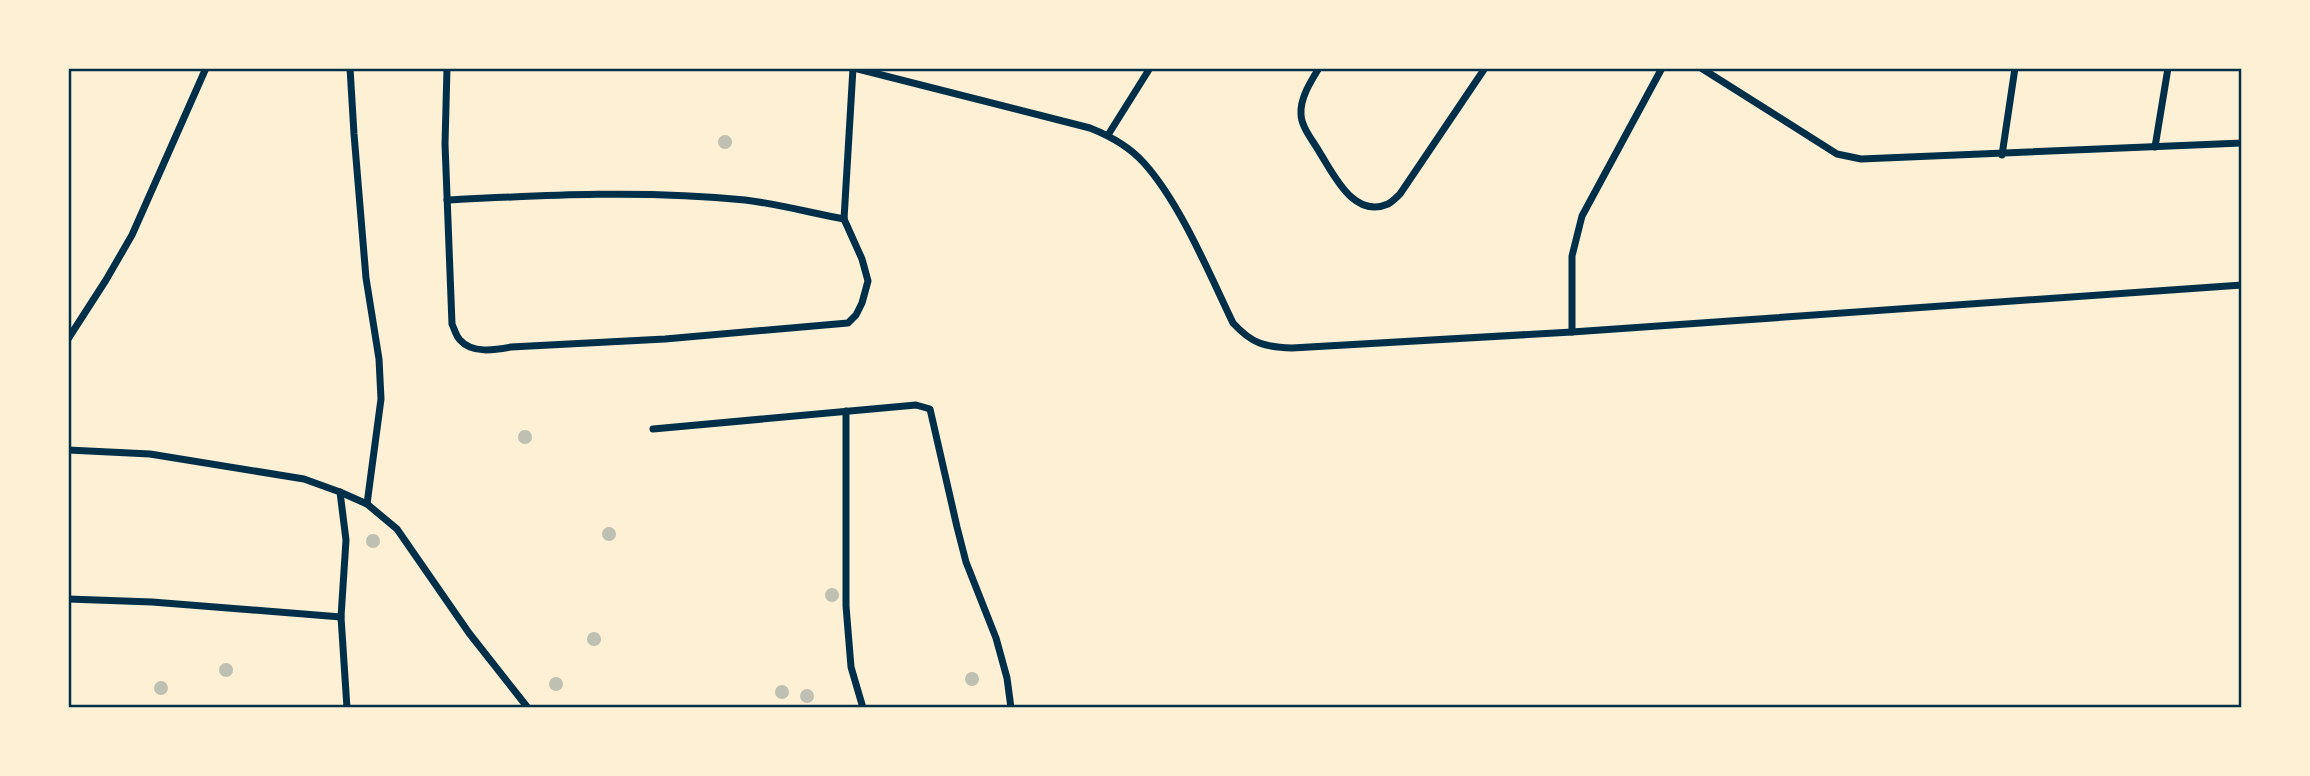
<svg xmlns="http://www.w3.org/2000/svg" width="2310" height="776" font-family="Manrope,sans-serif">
<rect width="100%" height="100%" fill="#fdf0d5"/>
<!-- building -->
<g fill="#bec0b2">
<circle cx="725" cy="142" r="7"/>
<circle cx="525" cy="437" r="7"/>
<circle cx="609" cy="534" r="7"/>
<circle cx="373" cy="541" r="7"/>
<circle cx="832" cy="595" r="7"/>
<circle cx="594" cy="639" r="7"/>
<circle cx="226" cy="670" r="7"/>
<circle cx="972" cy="679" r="7"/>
<circle cx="556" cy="684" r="7"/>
<circle cx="161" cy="688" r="7"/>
<circle cx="782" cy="692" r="7"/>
<circle cx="807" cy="696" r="7"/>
</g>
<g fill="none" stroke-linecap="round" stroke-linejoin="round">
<!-- minor -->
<g stroke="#003049" stroke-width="7">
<path d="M 350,68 L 354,134 L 366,278 L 379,359 L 381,399 L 367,504"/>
<path d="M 447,68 L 445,144 L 452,324 C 454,328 456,336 460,340 C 472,354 495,350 511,347 L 665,339 L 848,323 L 856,315 L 862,303 L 868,281 L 862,259 L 844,219 L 853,68"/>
<path d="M 854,68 L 1090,128 C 1110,136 1129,146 1144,163 C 1180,203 1209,273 1233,323 C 1252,344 1265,347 1292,348 L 1572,332 L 2242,285"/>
<path d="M 1319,68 C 1311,81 1300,98 1301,114 C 1301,127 1314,142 1320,153 C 1334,175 1354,219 1388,204 C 1392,202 1397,197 1400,194 L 1485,68"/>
<path d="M 1701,68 L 1837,154 L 1861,159 L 2242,143"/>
<path d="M 1108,135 L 1150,68"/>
<path d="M 2155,147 L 2168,68"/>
<path d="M 2002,155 L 2015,68"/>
<path d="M 447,200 C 547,195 645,190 745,200 C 778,204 812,213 844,219"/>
<path d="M 1572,332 L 1572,256 L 1582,216 L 1662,68"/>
<path d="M 68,339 L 106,280 L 132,235 L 206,68"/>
<path d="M 846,411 L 846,606 L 851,667 L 863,708"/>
<path d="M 653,429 L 916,405 L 930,409 L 957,527 L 966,562 L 996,638 L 1007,678 L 1011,708"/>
<path d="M 68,450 L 150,454 L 304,479 L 340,492 L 346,540 L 341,617 L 347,708"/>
<path d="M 340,492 L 367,504 L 397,529 L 469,633 L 528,708"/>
<path d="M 68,599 L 152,602 L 341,617"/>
</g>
</g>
<!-- border -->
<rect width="2310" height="776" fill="none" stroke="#fdf0d5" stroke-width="140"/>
<rect x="70" y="70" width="2170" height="636" fill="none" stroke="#003049" stroke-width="2.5"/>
</svg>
